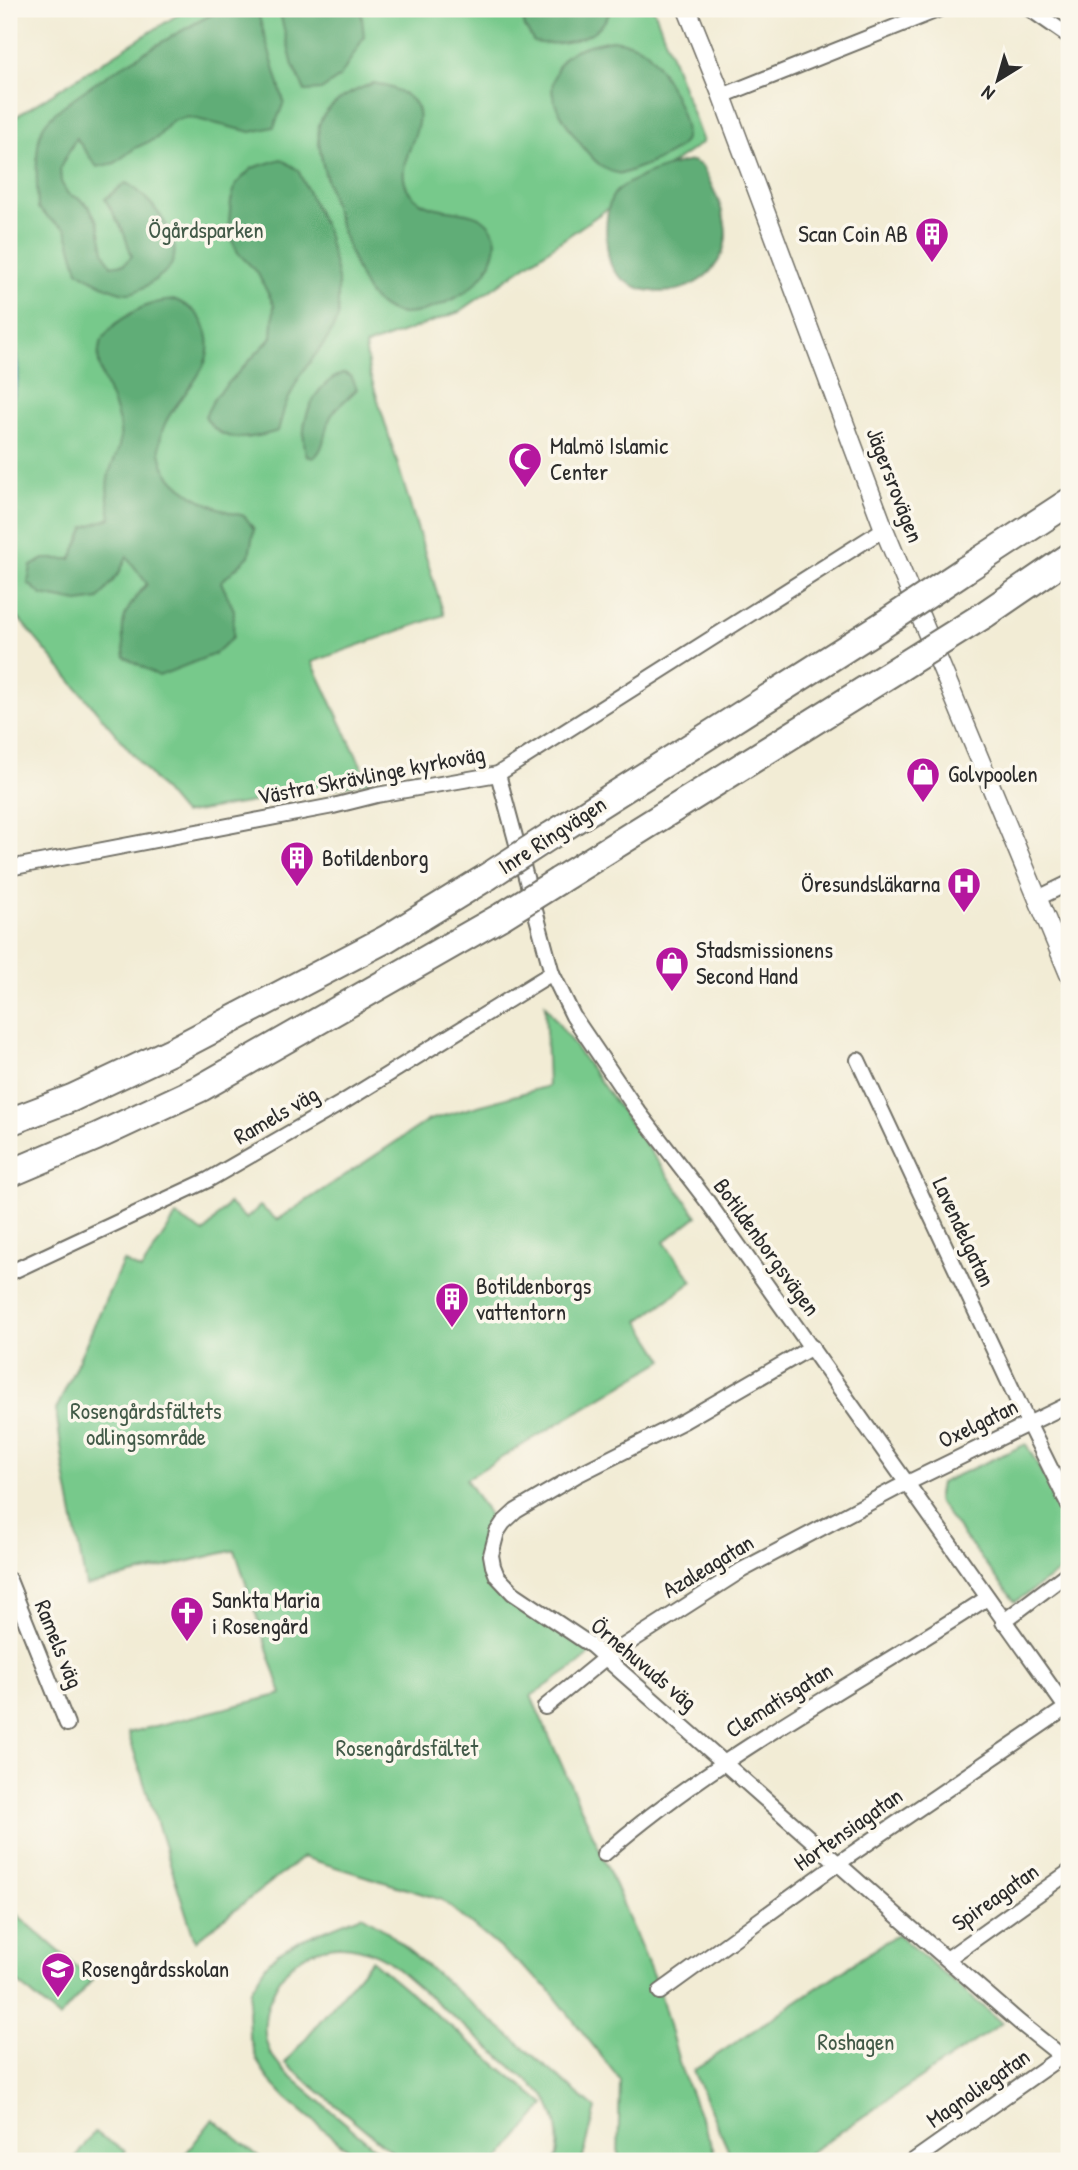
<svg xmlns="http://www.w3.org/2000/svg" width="1078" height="2170" font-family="'Patrick Hand',sans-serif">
<rect width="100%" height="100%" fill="#fbf7ec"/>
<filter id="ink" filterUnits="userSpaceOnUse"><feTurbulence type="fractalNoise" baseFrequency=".0143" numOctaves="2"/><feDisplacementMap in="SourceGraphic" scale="14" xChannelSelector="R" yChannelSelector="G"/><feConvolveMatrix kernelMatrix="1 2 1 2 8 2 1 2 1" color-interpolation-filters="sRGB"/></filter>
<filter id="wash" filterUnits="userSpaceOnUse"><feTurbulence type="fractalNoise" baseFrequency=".00686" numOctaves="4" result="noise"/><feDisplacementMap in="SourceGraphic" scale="28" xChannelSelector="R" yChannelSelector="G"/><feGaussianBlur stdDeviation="1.57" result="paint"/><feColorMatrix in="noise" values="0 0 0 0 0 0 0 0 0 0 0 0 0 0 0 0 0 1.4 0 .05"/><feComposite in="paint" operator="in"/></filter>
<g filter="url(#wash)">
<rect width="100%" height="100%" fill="#f2ecd5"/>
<!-- green -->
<g fill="#77c98b" stroke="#517a5b" stroke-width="2">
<path d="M 187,9 L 654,9 L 703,142 L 459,312 L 365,346 L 369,371 L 444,615 L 312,662 L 369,782 L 183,814 L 9,607 L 9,411 L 15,393 L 17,353 L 9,343 L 9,121 Z"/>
<path d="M 545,1005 L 697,1216 L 664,1242 L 693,1281 L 639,1321 L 664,1360 L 466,1479 L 493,1522 C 488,1538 479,1557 488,1574 C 500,1598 566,1636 590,1653 L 579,1664 L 531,1696 L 606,1864 L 660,1992 L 681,2069 L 718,2161 L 618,2161 L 620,2080 L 548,1988 L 442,1900 L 303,1857 L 195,1941 L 128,1733 L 282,1694 L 235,1550 L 86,1586 L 64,1468 L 56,1410 L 123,1261 L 141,1270 L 176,1216 L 204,1233 L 229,1203 L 246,1219 L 260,1206 L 277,1220 L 429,1120 L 548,1086 Z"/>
<path d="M 1026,1444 L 1069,1521 L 1069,1565 L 1015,1602 L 937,1501 L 940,1483 Z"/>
<path d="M 13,1911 L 92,1980 L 59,2018 L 9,1975 L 9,1916 Z"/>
<path d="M 362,1915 L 380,1926 L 596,2109 L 582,2161 L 555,2161 C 563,2140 556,2113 544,2095 L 387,1960 C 338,1931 286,1948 268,2005 C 264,2020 263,2038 270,2052 C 273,2058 279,2064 283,2070 L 390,2161 L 362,2161 L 286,2098 L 269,2080 L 257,2061 L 249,2035 L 248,2012 L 251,1989 L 266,1965 L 278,1953 L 298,1941 Z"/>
<path d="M 897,1934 L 1002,2023 L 803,2157 L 793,2161 L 733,2161 L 693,2071 Z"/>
<path d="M 371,1960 L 545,2105 L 498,2161 L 403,2161 L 285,2063 Z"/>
<path d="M 213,2119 L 264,2161 L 180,2161 Z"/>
<path d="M 94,2132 L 125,2151 L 121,2161 L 73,2161 Z"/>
</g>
<!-- forest -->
<g fill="#61ad77" stroke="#466c51" stroke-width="2">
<path d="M 222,9 L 254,9 L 258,13 L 284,102 L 274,127 L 251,132 L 188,117 L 172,121 L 157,138 L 135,148 L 115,163 L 97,167 L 76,138 L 60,168 L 61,182 L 68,194 L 80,199 L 89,207 L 98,222 L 104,251 L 111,266 L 124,264 L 132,256 L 123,231 L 105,199 L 126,183 C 147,194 182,234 173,261 C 171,268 162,275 155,280 C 148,285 136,294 127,293 C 110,291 92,279 78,271 L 66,229 L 51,220 L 38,208 C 37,188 34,144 43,127 C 56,100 189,26 222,9 Z"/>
<path d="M 279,9 L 361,9 L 364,37 L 340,77 L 321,90 L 305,91 L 293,66 Z"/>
<path d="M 521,9 L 611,9 C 601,39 562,47 534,42 L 525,27 Z"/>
<path d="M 611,40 C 624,42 637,43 647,52 C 660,64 693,124 684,141 C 676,156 637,168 622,174 C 617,173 611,172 606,169 C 589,160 557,114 553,96 C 550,84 557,64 566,56 C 578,46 597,43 611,40 Z"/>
<path d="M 374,83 C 468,104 379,156 411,194 C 433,221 483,199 495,236 C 498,246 492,262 486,271 C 472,290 457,299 435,307 C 420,312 404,318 389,310 C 383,307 373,300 369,294 C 353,271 310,146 320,122 C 329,101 355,90 374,83 Z"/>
<path d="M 281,159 L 298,170 L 327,232 L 338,279 L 338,318 L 328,338 L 299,377 L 285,406 L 278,431 C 252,439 220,446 205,416 L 215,397 L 272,337 L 274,305 L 257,272 L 238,253 L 228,232 L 231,201 L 236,184 L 252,168 Z"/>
<path d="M 693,161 L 702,166 C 712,186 727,214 726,237 C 722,284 664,306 627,282 C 621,278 615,273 612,267 C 604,251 603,201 618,190 C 634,177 673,163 693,161 Z"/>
<path d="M 176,300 C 192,308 201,314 207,333 C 220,381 150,406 161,457 C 167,486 203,503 229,512 C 233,514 240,514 244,516 C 248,519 251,526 254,529 L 249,556 L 221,582 L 234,610 L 233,637 L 215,654 L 159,676 L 125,657 C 119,621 123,611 147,584 L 127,557 L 119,573 L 99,599 L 78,602 L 42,595 L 28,583 L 31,566 L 44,559 L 71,559 L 85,527 L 111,518 C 109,503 105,489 109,474 C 114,457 122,449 120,428 C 114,386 74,353 121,320 C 139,307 154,301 176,300 Z"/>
<path d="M 344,373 L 351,376 L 357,389 C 347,400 333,408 328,423 C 324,435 324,451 313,458 L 307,456 C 297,424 312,385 344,373 Z"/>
</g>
<!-- water -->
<path fill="#5ec7da" stroke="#447982" stroke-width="2" d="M 9,343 C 26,364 17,388 9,411 Z"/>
</g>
<g filter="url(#ink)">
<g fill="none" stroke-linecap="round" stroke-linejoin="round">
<!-- minor casing -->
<g stroke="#716f66" stroke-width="18">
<g id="minor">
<path d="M 1030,9 L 1069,36"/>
<path d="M 722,96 L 940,9"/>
<path d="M 498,774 L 552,973 L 573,1016 L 634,1106 L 707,1201 L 1069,1712"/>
<path d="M 9,868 L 333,806 L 377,795 L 498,774 L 884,529"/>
<path d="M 1038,898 L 1069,883"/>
<path d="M 858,1060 L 1028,1423 L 1069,1506"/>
<path d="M 9,1273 L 208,1180 L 345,1101 L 552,973"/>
<path d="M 812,1347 L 684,1421 L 577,1475 L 516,1511 L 503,1523 L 497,1532 L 491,1555 L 493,1566 L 497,1576 L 513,1593 L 592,1646 L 903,1921 L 1019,2022 L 1069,2062"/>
<path d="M 9,1580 L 67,1724"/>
<path d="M 1003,1622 L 1069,1572"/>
<path d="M 545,1707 L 605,1658 L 742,1570 L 897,1488 L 1069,1404"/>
<path d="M 604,1854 C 721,1752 858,1683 987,1598"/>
<path d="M 947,1959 L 1069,1872"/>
<path d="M 660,1992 L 837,1864 L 1066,1708"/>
<path d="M 913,2161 L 1069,2051"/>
</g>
</g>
<!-- tertiary casing -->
<g stroke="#716f66" stroke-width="21">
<path id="tertiary" d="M 687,9 L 722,96 L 884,529 L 1069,974"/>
</g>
<!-- motorway casing -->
<g stroke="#716f66" stroke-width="30">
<g id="motorway">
<path d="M 965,570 L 1069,502"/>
<path d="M 984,615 L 1069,557"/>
<path d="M 550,836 L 878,628"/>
<path d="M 558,881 L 901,667"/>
<path d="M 9,1122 L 72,1098 L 176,1049 L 386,939 L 487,877"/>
<path d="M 9,1174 L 96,1137 L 201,1088 L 502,916"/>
</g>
</g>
<!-- minor -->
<use href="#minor" stroke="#fff" stroke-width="14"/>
<!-- tertiary -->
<use href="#tertiary" stroke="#fff" stroke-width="18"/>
<!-- motorway -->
<use href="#motorway" stroke="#fff" stroke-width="26"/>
<!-- motorway-bridge casing -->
<g stroke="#716f66" stroke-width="30" stroke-linecap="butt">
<g id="motorway-bridge">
<path d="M 878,628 L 965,570"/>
<path d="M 901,667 L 984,615"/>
<path d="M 487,877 L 550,836"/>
<path d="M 502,916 L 558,881"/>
</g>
</g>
<!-- motorway-bridge -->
<use href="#motorway-bridge" stroke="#fff" stroke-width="26"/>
</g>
</g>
<!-- icons -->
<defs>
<g id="building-pin" transform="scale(1.75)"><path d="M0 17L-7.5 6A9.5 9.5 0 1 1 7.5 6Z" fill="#b5179e" stroke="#fbf7ec"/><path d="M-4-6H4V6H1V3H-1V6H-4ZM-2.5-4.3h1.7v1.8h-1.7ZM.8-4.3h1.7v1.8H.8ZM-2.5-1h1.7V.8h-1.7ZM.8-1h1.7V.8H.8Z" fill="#fff"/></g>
<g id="mosque-pin" transform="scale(1.75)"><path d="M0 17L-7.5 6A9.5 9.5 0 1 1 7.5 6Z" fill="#b5179e" stroke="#fbf7ec"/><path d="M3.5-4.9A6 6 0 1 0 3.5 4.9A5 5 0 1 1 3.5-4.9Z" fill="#fff"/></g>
<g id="shop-pin" transform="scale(1.75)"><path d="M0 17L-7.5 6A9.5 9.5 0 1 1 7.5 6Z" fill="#b5179e" stroke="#fbf7ec"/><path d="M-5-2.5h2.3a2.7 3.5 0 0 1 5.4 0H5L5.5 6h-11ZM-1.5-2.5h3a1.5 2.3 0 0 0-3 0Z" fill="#fff"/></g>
<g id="hospital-pin" transform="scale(1.75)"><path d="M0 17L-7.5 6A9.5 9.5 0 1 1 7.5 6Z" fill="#b5179e" stroke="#fbf7ec"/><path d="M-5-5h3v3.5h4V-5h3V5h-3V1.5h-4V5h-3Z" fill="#fff"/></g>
<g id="church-pin" transform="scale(1.75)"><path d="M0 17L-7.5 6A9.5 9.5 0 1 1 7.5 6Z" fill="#b5179e" stroke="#fbf7ec"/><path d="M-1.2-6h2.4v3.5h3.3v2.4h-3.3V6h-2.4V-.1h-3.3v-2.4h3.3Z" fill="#fff"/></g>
<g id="school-pin" transform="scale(1.75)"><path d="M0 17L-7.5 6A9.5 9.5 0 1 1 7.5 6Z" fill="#b5179e" stroke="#fbf7ec"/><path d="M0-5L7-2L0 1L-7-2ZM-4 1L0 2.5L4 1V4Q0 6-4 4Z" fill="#fff"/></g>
</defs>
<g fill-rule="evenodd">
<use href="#building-pin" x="932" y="234"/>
<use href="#mosque-pin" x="525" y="459"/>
<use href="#shop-pin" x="923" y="774"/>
<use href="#building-pin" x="297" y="858"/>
<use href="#hospital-pin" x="964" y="884"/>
<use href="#shop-pin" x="672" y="963"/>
<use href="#building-pin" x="452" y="1299"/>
<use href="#church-pin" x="187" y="1613"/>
<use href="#school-pin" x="58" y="1969"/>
</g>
<g text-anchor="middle" stroke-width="7" stroke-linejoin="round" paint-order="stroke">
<!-- park labels -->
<g font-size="23" fill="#425a48" stroke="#fbf7ec">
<text x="206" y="238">Ögårdsparken</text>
<text x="146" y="1419">Rosengårdsfältets<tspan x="146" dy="26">odlingsområde</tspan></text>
<text x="407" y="1756">Rosengårdsfältet</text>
<text x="856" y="2050">Roshagen</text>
</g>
<!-- poi labels -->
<g font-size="23" fill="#2b2b2b" stroke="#fbf7ec" text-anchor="start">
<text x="908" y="242" text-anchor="end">Scan Coin AB</text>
<text x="550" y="454">Malmö Islamic<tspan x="550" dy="26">Center</tspan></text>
<text x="948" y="782">Golvpoolen</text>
<text x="322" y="866">Botildenborg</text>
<text x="940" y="892" text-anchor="end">Öresundsläkarna</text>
<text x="696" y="958">Stadsmissionens<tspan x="696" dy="26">Second Hand</tspan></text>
<text x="476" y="1294">Botildenborgs<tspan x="476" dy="26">vattentorn</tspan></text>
<text x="212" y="1608">Sankta Maria<tspan x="212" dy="26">i Rosengård</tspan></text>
<text x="82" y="1977">Rosengårdsskolan</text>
</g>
<!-- street labels -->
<g font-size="23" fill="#2b2b2b" stroke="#fbf7ec">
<text transform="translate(895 485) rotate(69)" y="8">Jägersrovägen</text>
<text transform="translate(371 775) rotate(-11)" y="8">Västra Skrävlinge kyrkoväg</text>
<text transform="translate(552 835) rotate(-33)" y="8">Inre Ringvägen</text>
<text transform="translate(276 1115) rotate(-30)" y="8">Ramels väg</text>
<text transform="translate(964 1232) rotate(65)" y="8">Lavendelgatan</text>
<text transform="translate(767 1247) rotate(54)" y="8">Botildenborgsvägen</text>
<text transform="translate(978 1423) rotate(-26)" y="8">Oxelgatan</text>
<text transform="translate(708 1566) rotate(-31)" y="8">Azaleagatan</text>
<text transform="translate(59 1644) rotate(68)" y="8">Ramels väg</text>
<text transform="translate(644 1664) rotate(40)" y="8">Örnehuvuds väg</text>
<text transform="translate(779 1700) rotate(-32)" y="8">Clematisgatan</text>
<text transform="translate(848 1829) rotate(-35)" y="8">Hortensiagatan</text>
<text transform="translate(995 1897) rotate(-35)" y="8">Spireagatan</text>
<text transform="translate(978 2088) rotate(-35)" y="8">Magnoliegatan</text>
</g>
</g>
<!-- margin -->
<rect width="1078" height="2170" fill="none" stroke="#fbf7ec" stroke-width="35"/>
<!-- north arrow -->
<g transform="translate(998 80) rotate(217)" stroke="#fbf7ec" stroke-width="5" paint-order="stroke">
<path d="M0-5L12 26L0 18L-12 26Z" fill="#2b2b2b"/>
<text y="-10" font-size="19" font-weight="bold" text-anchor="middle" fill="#2b2b2b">N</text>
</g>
</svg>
